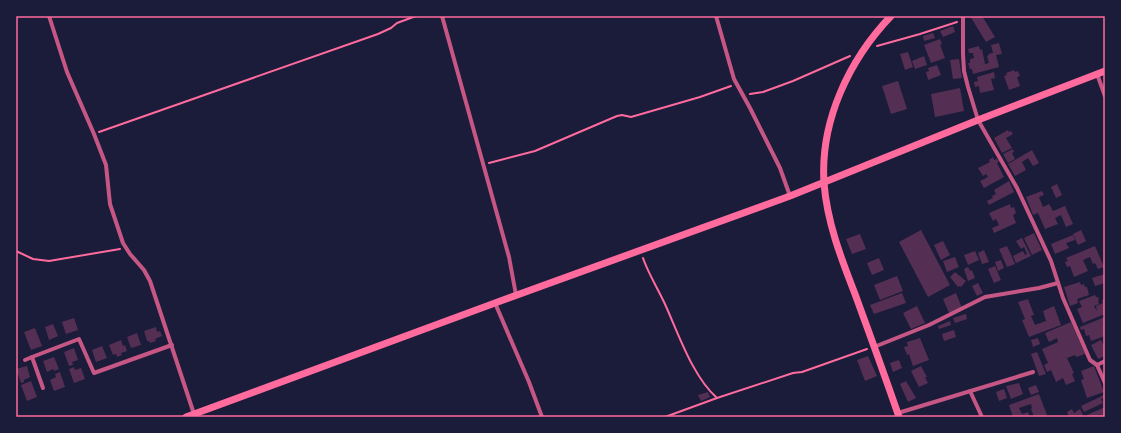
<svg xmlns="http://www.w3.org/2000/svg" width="1121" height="433" font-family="Commissioner,sans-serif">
<rect width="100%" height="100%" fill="#1b1b3a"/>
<!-- building -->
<g fill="#542f53">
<path d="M 970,16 L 982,16 L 995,37 L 986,42 Z"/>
<path d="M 953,26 L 955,32 L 943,37 L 940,31 Z"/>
<path d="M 933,33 L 935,38 L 924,41 L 923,36 Z"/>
<path d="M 940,39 L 942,44 L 940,45 L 945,58 L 931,63 L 924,45 Z"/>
<path d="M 999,43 L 1002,54 L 996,55 L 999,67 L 973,74 L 972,69 L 970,69 L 968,63 L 970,63 L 970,59 L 974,58 L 973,53 L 969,53 L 968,49 L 979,46 L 980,50 L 982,49 L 985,64 L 989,63 L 987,56 L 989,55 L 988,54 L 993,53 L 991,45 Z"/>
<path d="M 908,52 L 913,67 L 905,70 L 900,54 Z"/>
<path d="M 924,56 L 927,65 L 915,69 L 912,61 Z"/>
<path d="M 959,59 L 962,78 L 953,79 L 950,60 Z"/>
<path d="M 937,65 L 941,75 L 928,80 L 926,72 L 929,71 L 928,68 Z"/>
<path d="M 1014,70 L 1015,72 L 1018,71 L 1020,76 L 1017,77 L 1020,86 L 1009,90 L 1004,76 L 1007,75 L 1006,73 Z"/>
<path d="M 994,72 L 995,78 L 991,79 L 994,90 L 980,93 L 979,86 L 975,87 L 974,82 L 978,81 L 977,77 Z"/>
<path d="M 898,81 L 907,109 L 891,114 L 882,86 Z"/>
<path d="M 960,88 L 964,111 L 935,117 L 931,94 Z"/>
<path d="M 1008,130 L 1009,132 L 1011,131 L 1013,134 L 1006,138 L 1012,148 L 1002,153 L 994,138 Z"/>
<path d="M 1013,149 L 1014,152 L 1012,153 L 1015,159 L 1008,163 L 1003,154 Z"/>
<path d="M 1032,150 L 1039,163 L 1033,166 L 1028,158 L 1022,162 L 1026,170 L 1015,176 L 1008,164 Z"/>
<path d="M 993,157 L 994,160 L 997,159 L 999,162 L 997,163 L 1004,177 L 984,188 L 980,181 L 988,177 L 986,174 L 983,176 L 978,168 L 990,162 L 989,160 Z"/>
<path d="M 1009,181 L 1014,192 L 989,205 L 987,201 L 993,198 L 992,196 L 996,194 L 994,190 Z"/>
<path d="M 1057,184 L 1062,195 L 1056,198 L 1051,187 Z"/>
<path d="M 1042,191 L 1044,195 L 1039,197 L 1043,207 L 1049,204 L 1053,211 L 1065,206 L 1073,224 L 1066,227 L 1061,215 L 1055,218 L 1058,224 L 1045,229 L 1038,213 L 1033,215 L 1026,197 Z"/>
<path d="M 1010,204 L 1011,208 L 1014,207 L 1016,213 L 1013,215 L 1016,223 L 994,233 L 992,228 L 999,225 L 996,219 L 993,221 L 989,213 Z"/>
<path d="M 921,230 L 950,285 L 928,297 L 899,242 Z"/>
<path d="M 1081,230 L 1086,241 L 1078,245 L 1073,234 Z"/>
<path d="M 1034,233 L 1042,250 L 1032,255 L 1024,238 Z"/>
<path d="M 860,234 L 866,249 L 852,254 L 846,239 Z"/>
<path d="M 1073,235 L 1075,240 L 1066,243 L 1069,248 L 1055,254 L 1051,244 Z"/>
<path d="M 1022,238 L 1031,256 L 1016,263 L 1013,256 L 1023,251 L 1025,255 L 1027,254 L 1024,247 L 1021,249 L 1016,241 Z"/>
<path d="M 943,241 L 950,255 L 941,260 L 934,245 Z"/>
<path d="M 1007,246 L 1015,264 L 1007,267 L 999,249 Z"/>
<path d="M 1095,246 L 1104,267 L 1098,269 L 1095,263 L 1093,264 L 1090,257 L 1083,260 L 1088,271 L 1074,277 L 1070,266 L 1067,267 L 1065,262 L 1068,261 L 1066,258 Z"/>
<path d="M 984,250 L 989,262 L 982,264 L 978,253 Z"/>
<path d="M 975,251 L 979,260 L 968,265 L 964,255 Z"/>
<path d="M 955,257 L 959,267 L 947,272 L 943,261 Z"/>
<path d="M 879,258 L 884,270 L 872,275 L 867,263 Z"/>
<path d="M 1001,260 L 1004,268 L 998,271 L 995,262 Z"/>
<path d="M 995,266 L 1001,280 L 994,283 L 988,269 Z"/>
<path d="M 968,267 L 970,271 L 972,270 L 975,278 L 968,281 L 964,269 Z"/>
<path d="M 955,272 L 966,281 L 961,287 L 960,286 L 958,287 L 950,277 Z"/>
<path d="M 1105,274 L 1105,283 L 1095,286 L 1092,278 Z"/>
<path d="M 897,276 L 903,291 L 880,300 L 874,285 Z"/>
<path d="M 1080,282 L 1081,285 L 1084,284 L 1085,287 L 1087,287 L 1089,295 L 1077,299 L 1078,303 L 1070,306 L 1064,287 Z"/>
<path d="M 978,283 L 983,293 L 977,296 L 972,286 Z"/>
<path d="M 902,293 L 906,303 L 874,314 L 870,305 Z"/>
<path d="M 956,293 L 962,308 L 949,313 L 943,299 Z"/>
<path d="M 1095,295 L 1096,297 L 1098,297 L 1099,300 L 1098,301 L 1099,304 L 1094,306 L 1097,311 L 1096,306 L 1103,303 L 1102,300 L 1105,299 L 1105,314 L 1083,323 L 1077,309 L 1082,307 L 1079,301 Z"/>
<path d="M 1028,299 L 1034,315 L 1031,316 L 1035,325 L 1046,321 L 1043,311 L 1054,306 L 1061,325 L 1029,337 L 1022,320 L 1025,319 L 1018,302 Z"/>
<path d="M 917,306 L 925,323 L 911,329 L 903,313 Z"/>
<path d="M 966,314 L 967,319 L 955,323 L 953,318 Z"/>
<path d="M 1105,317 L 1105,336 L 1091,341 L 1089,335 L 1086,336 L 1084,329 L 1081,330 L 1080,327 Z"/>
<path d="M 74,318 L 78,330 L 66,334 L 62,322 Z"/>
<path d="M 950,321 L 951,325 L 939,329 L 938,326 Z"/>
<path d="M 1071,322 L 1085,354 L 1076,357 L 1075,355 L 1067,358 L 1074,373 L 1072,374 L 1075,381 L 1066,385 L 1063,378 L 1056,382 L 1051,370 L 1047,372 L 1044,365 L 1048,363 L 1042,349 L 1058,342 L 1057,338 L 1049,342 L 1045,333 Z"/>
<path d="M 53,324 L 58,336 L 49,340 L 45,327 Z"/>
<path d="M 156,327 L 157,332 L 160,331 L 162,336 L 155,339 L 156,341 L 150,343 L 149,341 L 147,341 L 144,331 Z"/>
<path d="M 35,328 L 42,346 L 31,350 L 24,332 Z"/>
<path d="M 954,330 L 956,337 L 944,341 L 942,334 Z"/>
<path d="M 137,333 L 141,345 L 131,348 L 127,337 Z"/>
<path d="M 920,338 L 929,360 L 913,366 L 909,354 L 907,355 L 904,347 L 908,346 L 907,342 Z"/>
<path d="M 1038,338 L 1040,344 L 1033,347 L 1031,340 Z"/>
<path d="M 121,340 L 123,346 L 125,345 L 127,351 L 121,353 L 122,355 L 117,357 L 116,354 L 113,355 L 109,345 Z"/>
<path d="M 1101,340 L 1105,348 L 1105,356 L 1098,359 L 1091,345 Z"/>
<path d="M 102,346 L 107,358 L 96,362 L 92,350 Z"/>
<path d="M 74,348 L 78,360 L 72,362 L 73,365 L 69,366 L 64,352 Z"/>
<path d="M 1037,352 L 1046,374 L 1039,376 L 1031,354 Z"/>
<path d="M 868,356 L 877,376 L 865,381 L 857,360 Z"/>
<path d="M 54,357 L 59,369 L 54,371 L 53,369 L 47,372 L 43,361 Z"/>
<path d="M 899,360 L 902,368 L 893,372 L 890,363 Z"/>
<path d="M 27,366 L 30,377 L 24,380 L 24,382 L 21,383 L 16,369 Z"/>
<path d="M 921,366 L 927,377 L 925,377 L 928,383 L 919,387 L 911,371 Z"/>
<path d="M 1094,366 L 1104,392 L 1087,398 L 1081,380 L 1084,379 L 1081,371 Z"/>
<path d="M 74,367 L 75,370 L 81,368 L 85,379 L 74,383 L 69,369 Z"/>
<path d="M 60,372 L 65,387 L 54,391 L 50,380 L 56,377 L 55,374 Z"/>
<path d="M 31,381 L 37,397 L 27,401 L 21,385 Z"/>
<path d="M 906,381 L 916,398 L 908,402 L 900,384 Z"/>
<path d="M 1019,383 L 1023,394 L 1011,399 L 1006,386 Z"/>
<path d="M 1036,385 L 1039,392 L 1031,395 L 1028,388 Z"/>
<path d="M 1004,389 L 1007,398 L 999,401 L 996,392 Z"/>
<path d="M 708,392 L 710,397 L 701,401 L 698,395 Z"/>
<path d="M 1039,394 L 1047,415 L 1041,417 L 1034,417 L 1031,409 L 1032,408 L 1031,404 L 1019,408 L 1022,414 L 1028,412 L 1030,417 L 1013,417 L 1009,405 Z"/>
<path d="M 1104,395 L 1105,397 L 1101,399 L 1103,403 L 1084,412 L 1081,406 Z"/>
<path d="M 1105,408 L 1105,417 L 1088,417 L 1087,415 L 1105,407 Z"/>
<path d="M 1072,409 L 1074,413 L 1080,409 L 1083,415 L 1080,417 L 1069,417 L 1067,412 Z"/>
</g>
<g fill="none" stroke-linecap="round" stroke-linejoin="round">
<!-- path -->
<g stroke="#ff6b9d" stroke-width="2">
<path d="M 877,46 L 920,34 L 957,22"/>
<path d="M 750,94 L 763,92 L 793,81 L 850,56"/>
<path d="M 99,132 L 378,34 L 391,28 L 397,23 L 416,16"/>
<path d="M 489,163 L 535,151 L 617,116 L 622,115 L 631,117 L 700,97 L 731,86"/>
<path d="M 16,251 L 33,259 L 49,261 L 120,249"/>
<path d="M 643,258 C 648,273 657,287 664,302 C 678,332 692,376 717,398"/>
<path d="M 665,417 L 717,398 L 793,373 L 802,372 L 867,349"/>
</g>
<!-- minor -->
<g stroke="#c65784" stroke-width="4">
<path d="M 49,16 L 67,72 L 94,134 L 106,165 L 110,204 L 123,243 L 130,254 L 144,270 L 150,281 L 194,414"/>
<path d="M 442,16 L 509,257 L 516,295"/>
<path d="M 716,16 L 734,79 L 750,108 L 780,168 L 790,196"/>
<path d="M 963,16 L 963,54 L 964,71 L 968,87 L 978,120 L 1017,188 L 1051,261 L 1063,298 L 1090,360 L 1097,365 L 1105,383"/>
<path d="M 1097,74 L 1105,96"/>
<path d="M 495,303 L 529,382 L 542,417"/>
<path d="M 874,347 L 929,325 L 985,297 L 1039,288 L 1058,283"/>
<path d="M 25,360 L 32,357"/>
<path d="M 1097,365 L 1105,361"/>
<path d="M 43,388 L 32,357 L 79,339 L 94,373 L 172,345"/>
<path d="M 970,391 L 982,417"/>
<path d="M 898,413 L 1033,372"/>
</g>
<!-- secondary -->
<g stroke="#ff6b9d" stroke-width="7">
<path d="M 891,16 C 849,60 820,121 824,183 C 827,222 841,258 855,294 C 870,335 885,376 899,417"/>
<path d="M 186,417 L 495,303 L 790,196 L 978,120 L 1105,71"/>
</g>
</g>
<!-- border -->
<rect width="1121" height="433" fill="none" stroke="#1b1b3a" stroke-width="34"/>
<rect x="17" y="17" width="1087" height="399" fill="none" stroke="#ff6b9d" stroke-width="1.5"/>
</svg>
